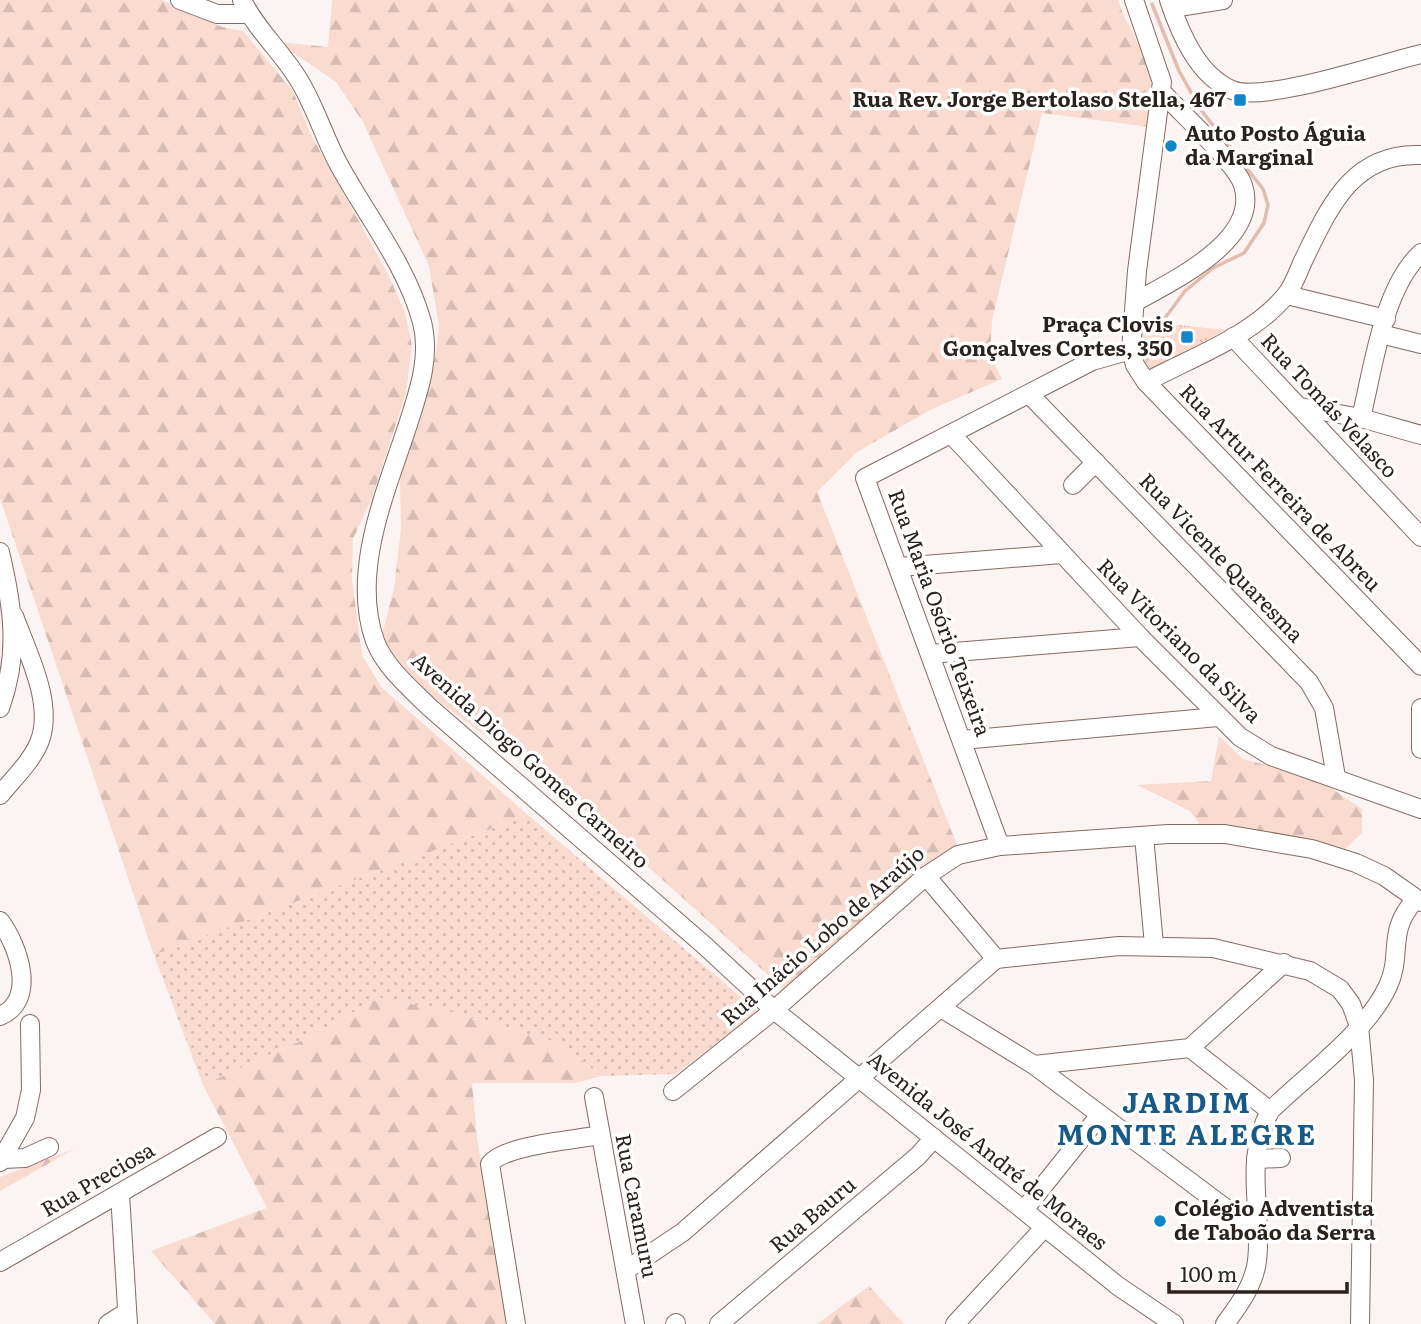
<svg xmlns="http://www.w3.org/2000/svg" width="1421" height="1324" font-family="Literata,serif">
<defs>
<pattern id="grass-dots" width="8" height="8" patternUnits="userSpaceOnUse" patternTransform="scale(1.75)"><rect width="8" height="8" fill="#fadbd0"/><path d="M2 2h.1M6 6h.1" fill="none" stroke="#d6bcb2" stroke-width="1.8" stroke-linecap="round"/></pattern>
<pattern id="forest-firs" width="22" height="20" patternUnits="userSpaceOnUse" patternTransform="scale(1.75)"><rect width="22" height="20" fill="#fadbd0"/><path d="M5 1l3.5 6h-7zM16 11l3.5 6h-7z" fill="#d6bcb2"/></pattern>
<pattern id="park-tufts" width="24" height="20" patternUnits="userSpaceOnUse" patternTransform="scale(1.75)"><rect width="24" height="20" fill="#fadbd0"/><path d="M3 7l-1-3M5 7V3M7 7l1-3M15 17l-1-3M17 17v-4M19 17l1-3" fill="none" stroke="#d6bcb2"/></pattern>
</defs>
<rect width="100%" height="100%" fill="#fbf4f2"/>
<!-- grass -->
<path fill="url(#grass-dots)" d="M 528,815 L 757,1011 L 676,1074 L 602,1076 L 556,1042 L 447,1011 L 379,998 L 305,1039 L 203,1085 L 154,955 Z"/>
<!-- forest -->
<g fill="url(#forest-firs)">
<path d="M 0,0 L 162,0 L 222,27 L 243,31 L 293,91 L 309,131 L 389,276 L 405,313 L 412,345 L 406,393 L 372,498 L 353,539 L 352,580 L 362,655 L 381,687 L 528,815 L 154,955 L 0,498 Z"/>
<path d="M 332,0 L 1118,0 C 1127,32 1158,65 1156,100 C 1155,109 1152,118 1150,127 L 1042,113 L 992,320 L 990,355 L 1002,379 L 932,409 L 857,452 L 817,492 L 959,850 L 786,991 L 584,809 L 399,672 L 382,635 L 394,588 L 401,528 L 400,480 L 435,358 L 439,326 L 429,266 L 363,122 L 336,82 L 278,42 L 328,47 Z"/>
<path d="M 1219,736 L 1243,759 L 1318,779 L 1362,809 L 1362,833 L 1345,849 L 1200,825 L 1190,811 L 1137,785 L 1211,781 Z"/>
<path d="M 379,998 L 447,1011 L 556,1042 L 602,1076 L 575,1083 L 472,1083 L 477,1139 L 509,1324 L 215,1324 L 151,1251 L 267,1208 L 203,1085 L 305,1039 Z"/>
<path d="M 74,1149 L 0,1191 L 0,1177 Z"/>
<path d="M 869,1286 L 904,1324 L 817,1324 Z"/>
</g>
<!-- park -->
<path fill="url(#park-tufts)" d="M 1142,321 L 1225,330 L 1150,372 L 1142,357 Z"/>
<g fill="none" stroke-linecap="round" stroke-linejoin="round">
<!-- stream -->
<path stroke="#e1bcaf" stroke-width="3.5" d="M 1152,4 L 1179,71 L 1201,110 L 1263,189 L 1268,205 L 1264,223 L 1244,253 L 1213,268 L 1185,291 L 1159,326"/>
<!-- minor casing -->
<g stroke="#846b61" stroke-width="20">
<g id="minor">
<path d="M 180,0 L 217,14 L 249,14"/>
<path d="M 242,0 C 256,29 280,50 297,77 C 314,103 323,135 338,163 C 366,215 406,264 422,322 C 430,354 421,384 411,415 C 390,483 349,568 375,641 C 385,667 409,687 428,706 L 704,945 L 774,1010 L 1118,1286 L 1174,1324"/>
<path d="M 1134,0 L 1162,82 L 1137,271 L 1131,350 L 1135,365 L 1146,382 L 1421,666"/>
<path d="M 1169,0 C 1180,33 1198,76 1232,90 C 1265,103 1382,63 1421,54"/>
<path d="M 1172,8 L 1223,0"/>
<path d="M 1287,295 L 1386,319"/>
<path d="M 1135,302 C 1172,281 1261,240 1243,185 C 1235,162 1181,113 1162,92"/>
<path d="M 1381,334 L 1421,344"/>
<path d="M 1233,337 L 1421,537"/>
<path d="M 1146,382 C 1192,357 1253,336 1286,295 C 1294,285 1298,272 1303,261 C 1329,208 1352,152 1421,155"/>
<path d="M 1030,395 L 1309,682 L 1324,708 L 1336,777"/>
<path d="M 1300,407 L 1361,418 L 1421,435"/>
<path d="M 1361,418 C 1373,369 1383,288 1421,253"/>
<path d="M 951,434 L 1140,637 L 1240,737 L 1271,756 L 1421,809"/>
<path d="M 1073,485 L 1096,462"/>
<path d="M 0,552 C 13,607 20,654 0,708"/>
<path d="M 899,567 L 1062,554"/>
<path d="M 930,654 L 1140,637"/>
<path d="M 1421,708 L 1421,749"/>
<path d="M 962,740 L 1218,717"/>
<path d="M 0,795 C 13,779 31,762 39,743 C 55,704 27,652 14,616"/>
<path d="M 1144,836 L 1154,945"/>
<path d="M 1000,846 L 865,478 L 1092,361 L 1131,350"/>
<path d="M 926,876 L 996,959"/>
<path d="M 0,921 C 18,945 38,1000 0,1016"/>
<path d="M 941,1008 L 1034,1065 L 1256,1231"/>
<path d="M 1190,1048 L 1270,1111"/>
<path d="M 1034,1065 L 1190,1048 L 1284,963"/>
<path d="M 673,1091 L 774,1010 L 926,876 L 958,855 L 1000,846 L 1168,834 L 1225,834 L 1312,849 L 1356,863 L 1384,876 L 1421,902"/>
<path d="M 594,1097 L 635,1324"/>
<path d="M 3,1159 L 25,1158 L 49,1147"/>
<path d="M 1256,1159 L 1281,1158"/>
<path d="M 0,1162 L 25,1118 L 31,1090 L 30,1024"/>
<path d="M 120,1194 L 128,1324"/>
<path d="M 1024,1210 L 1100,1115"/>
<path d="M 0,1262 L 217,1137"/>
<path d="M 626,1270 L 683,1232 L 996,959 L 1119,946 L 1213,948 L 1310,971 L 1340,989 L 1351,1004 L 1359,1026 L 1364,1080 L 1360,1324"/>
<path d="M 108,1324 L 127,1312"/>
<path d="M 516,1324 L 490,1164 C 504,1145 575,1140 600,1135"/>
<path d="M 675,1324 L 676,1323"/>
<path d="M 719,1324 L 918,1156 L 934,1138"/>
<path d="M 955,1324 L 1045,1227"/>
<path d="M 1225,1324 C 1239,1305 1254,1285 1257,1261 C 1263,1210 1243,1161 1270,1111 C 1307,1075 1367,1032 1388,986 C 1403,954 1386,932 1415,900"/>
</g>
</g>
<!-- minor -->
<use href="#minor" stroke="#fff" stroke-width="18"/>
</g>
<!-- markers -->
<g fill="#1285cd" stroke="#fff" stroke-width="2.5">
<rect x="1233" y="93" width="14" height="14" rx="3.5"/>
<circle cx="1171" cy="146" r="7"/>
<rect x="1180" y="330" width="14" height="14" rx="3.5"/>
<circle cx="1160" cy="1221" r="7"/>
</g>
<g text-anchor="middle" stroke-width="7" stroke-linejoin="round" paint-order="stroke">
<!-- poi labels -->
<g font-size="21" font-weight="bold" fill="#2b211d" stroke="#fff" text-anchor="end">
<text x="1226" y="107">Rua Rev. Jorge Bertolaso Stella, 467</text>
<text x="1185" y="141" text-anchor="start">Auto Posto Águia<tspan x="1185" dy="24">da Marginal</tspan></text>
<text x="1173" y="332">Praça Clovis<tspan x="1173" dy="24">Gonçalves Cortes, 350</tspan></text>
<text x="1174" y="1216" text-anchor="start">Colégio Adventista<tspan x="1174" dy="24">de Taboão da Serra</tspan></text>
</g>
<!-- street labels -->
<g font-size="21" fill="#2b211d" stroke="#fff">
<text transform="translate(1329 406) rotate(47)" y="7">Rua Tomás Velasco</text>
<text transform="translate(1280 488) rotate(46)" y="7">Rua Artur Ferreira de Abreu</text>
<text transform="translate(1221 558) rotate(46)" y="7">Rua Vicente Quaresma</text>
<text transform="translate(939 613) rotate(70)" y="7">Rua Maria Osório Teixeira</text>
<text transform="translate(1179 641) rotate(45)" y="7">Rua Vitoriano da Silva</text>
<text transform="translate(530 761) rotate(42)" y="7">Avenida Diogo Gomes Carneiro</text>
<text transform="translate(823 936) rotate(-41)" y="7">Rua Inácio Lobo de Araújo</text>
<text transform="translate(987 1151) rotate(39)" y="7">Avenida José André de Moraes</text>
<text transform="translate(98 1180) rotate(-30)" y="7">Rua Preciosa</text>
<text transform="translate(636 1206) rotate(79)" y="7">Rua Caramuru</text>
<text transform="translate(813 1215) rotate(-40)" y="7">Rua Bauru</text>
</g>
<!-- district labels -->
<g font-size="28" font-weight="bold" letter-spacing="2" fill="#175988" stroke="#fff">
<text x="1187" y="1113">JARDIM<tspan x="1187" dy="32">MONTE ALEGRE</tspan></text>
</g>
</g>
<!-- scale -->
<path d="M1169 1282v10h178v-10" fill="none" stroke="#2b211d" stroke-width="3.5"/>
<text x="1180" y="1282" font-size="21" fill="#2b211d" stroke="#ffffff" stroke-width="5" paint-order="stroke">100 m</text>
</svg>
